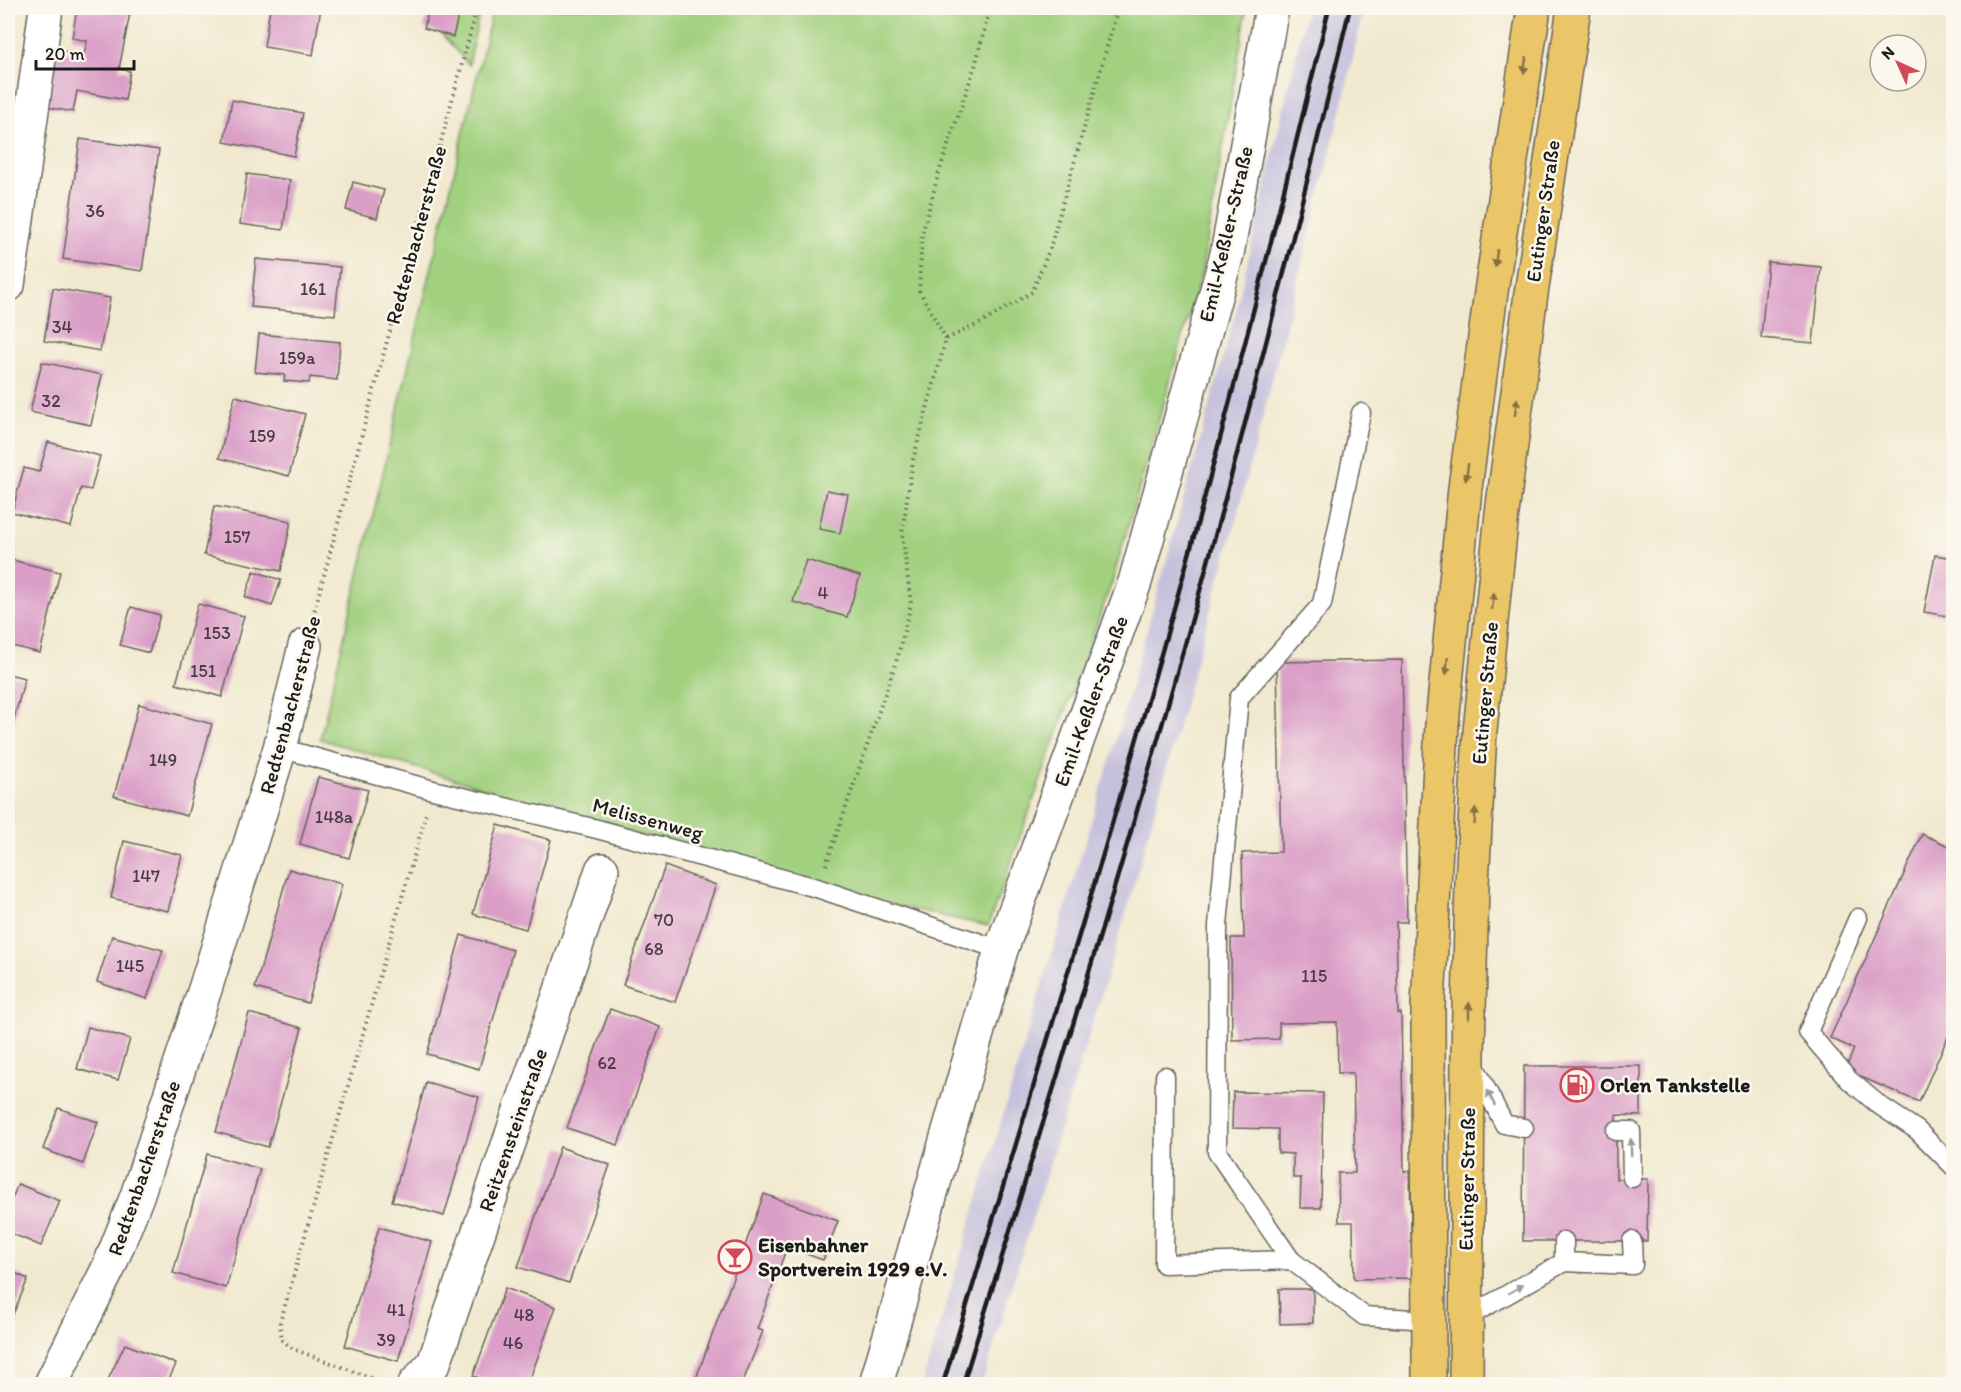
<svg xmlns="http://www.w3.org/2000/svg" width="1961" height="1392" font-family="Itim,sans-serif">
<rect width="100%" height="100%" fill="#fbf7ec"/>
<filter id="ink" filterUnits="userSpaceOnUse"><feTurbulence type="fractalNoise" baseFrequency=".0167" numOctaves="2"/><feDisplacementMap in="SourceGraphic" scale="12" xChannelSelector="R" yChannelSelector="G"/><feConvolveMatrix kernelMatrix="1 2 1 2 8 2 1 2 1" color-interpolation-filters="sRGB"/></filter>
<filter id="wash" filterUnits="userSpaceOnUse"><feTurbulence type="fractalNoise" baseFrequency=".008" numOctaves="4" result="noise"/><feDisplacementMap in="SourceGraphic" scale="24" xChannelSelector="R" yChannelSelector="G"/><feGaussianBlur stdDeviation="1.35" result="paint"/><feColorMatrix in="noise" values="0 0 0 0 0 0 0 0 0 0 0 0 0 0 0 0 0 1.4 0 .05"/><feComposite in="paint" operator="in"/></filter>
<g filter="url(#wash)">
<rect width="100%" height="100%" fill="#f1e9cf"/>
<!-- industrial -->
<path fill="#c5c0db" d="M 1307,8 L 1364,8 L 1341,111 L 1237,516 L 1125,917 L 982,1384 L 922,1384 L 1118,733 L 1236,311 Z"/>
<!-- green -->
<g fill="#a1d07e" stroke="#5e764d" stroke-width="1.5">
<path d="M 419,8 L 480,8 L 469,65 Z"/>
<path d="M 493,8 L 1247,8 L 1201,274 L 1112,582 L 988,926 L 817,888 L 320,739 Z"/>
</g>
<g id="blocks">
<!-- building -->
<g fill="#da9ec7">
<path d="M 8,8 L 13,8 L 9,78 L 8,78 Z"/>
<path d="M 77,8 L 131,8 L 119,69 L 130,71 L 125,100 L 77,91 L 73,112 L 46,107 L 57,50 L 84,55 L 87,41 L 72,38 Z"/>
<path d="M 270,8 L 321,8 L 313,55 L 264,47 Z"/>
<path d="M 429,8 L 460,8 L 453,37 L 424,28 Z"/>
<path d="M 232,100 L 303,113 L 294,156 L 224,142 Z"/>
<path d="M 80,139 L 159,150 L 142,271 L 63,259 Z"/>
<path d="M 247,174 L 290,180 L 283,230 L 240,224 Z"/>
<path d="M 353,182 L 384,190 L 377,218 L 346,210 Z"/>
<path d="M 256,259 L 340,267 L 335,315 L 251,307 Z"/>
<path d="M 1768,262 L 1821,267 L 1813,343 L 1761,338 Z"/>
<path d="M 53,288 L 110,298 L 100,351 L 44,341 Z"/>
<path d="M 259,334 L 340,342 L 337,380 L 310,377 L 309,383 L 284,381 L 285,375 L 255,372 Z"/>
<path d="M 42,362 L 102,375 L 91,425 L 30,412 Z"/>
<path d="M 235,396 L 305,414 L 289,476 L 219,458 Z"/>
<path d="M 48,442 L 100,456 L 91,490 L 81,488 L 71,527 L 12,512 L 24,468 L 39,472 Z"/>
<path d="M 827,490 L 848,494 L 840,533 L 819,529 Z"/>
<path d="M 214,506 L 291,521 L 281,571 L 204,555 Z"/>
<path d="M 1935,555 L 1953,558 L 1953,617 L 1924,612 Z"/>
<path d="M 8,559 L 60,572 L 40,653 L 8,645 Z"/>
<path d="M 806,560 L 860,576 L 847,617 L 793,602 Z"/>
<path d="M 254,571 L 281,580 L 272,606 L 245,597 Z"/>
<path d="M 198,604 L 244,616 L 222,697 L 176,684 Z"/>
<path d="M 131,607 L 160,615 L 149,653 L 120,645 Z"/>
<path d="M 1402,660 L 1407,922 L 1396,922 L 1398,1014 L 1401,1013 L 1404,1172 L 1410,1171 L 1412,1278 L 1354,1279 L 1353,1222 L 1339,1222 L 1338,1173 L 1355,1173 L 1353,1073 L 1338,1073 L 1337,1022 L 1279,1023 L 1279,1039 L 1232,1040 L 1231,938 L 1244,938 L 1242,853 L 1281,852 L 1277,662 Z"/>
<path d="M 8,674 L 25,678 L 8,741 Z"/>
<path d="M 139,704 L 212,724 L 187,816 L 114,796 Z"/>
<path d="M 318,777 L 368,790 L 349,858 L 300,844 Z"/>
<path d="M 498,825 L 551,840 L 526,929 L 473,914 Z"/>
<path d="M 1922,834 L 1953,848 L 1953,1025 L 1919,1102 L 1845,1070 L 1854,1049 L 1830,1038 Z"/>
<path d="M 124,841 L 182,855 L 168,911 L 111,898 Z"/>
<path d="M 665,866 L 716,885 L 675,1002 L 623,985 Z"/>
<path d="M 289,869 L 342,884 L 308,1003 L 255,988 Z"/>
<path d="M 461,935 L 513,950 L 479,1069 L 427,1054 Z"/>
<path d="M 112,936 L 163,950 L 147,999 L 97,982 Z"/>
<path d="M 610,1009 L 660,1027 L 618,1145 L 567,1128 Z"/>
<path d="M 249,1013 L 302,1028 L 268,1147 L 216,1132 Z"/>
<path d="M 88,1027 L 130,1039 L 118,1080 L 77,1069 Z"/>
<path d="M 1524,1066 L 1641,1066 L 1641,1116 L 1616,1115 L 1616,1179 L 1648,1179 L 1647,1241 L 1523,1241 Z"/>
<path d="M 426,1082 L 479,1097 L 444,1216 L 392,1201 Z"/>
<path d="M 1233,1092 L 1323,1093 L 1321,1208 L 1300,1208 L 1301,1178 L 1293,1178 L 1293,1154 L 1278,1153 L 1278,1129 L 1232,1128 Z"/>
<path d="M 58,1108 L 98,1122 L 83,1164 L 43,1149 Z"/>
<path d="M 560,1147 L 610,1165 L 569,1283 L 518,1267 Z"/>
<path d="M 207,1154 L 260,1169 L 226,1288 L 173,1273 Z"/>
<path d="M 18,1184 L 60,1201 L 41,1246 L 8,1232 L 8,1209 Z"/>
<path d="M 764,1194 L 838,1221 L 823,1260 L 787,1247 L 757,1329 L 763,1331 L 742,1384 L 694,1384 Z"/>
<path d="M 379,1227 L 432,1242 L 398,1361 L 345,1346 Z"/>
<path d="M 8,1270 L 28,1279 L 11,1319 L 8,1318 Z"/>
<path d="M 505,1288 L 556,1307 L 528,1384 L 497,1384 L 473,1376 Z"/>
<path d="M 1279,1289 L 1313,1289 L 1313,1323 L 1280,1324 Z"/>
<path d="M 125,1344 L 176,1364 L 167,1384 L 106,1384 Z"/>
</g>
</g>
</g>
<g filter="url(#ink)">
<use href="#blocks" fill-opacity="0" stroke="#67645b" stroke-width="1.5"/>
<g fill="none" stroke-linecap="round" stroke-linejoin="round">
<!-- lane casing -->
<g stroke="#67645b" stroke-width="21">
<g id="lane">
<path d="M 1361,413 L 1322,604 L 1239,698 L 1218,925 L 1217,1152 L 1291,1260 L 1364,1316 L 1429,1320"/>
<path d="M 280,748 L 433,790 L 597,829 L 817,888 L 1001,950"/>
<path d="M 1858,918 L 1808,1032 L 1849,1080 L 1879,1105 L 1917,1130 L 1954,1167"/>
<path d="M 1473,1063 L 1504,1124 L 1524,1128"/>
<path d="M 1165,1076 L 1164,1264 L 1291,1260"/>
<path d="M 1616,1131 L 1631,1131 L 1632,1178"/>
<path d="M 1564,1262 L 1564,1241"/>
<path d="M 1466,1318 L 1564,1262 L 1633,1265 L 1632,1241"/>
</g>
</g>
<!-- street casing -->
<g stroke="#67645b" stroke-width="36">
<g id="street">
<path d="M 8,285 L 46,8"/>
<path d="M 51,1384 L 109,1267 L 137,1196 L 206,986 L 280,748 L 305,646"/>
<path d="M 415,1384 L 434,1363 L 602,870"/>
<path d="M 876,1384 L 1001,950 L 1135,582 L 1227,254 L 1272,8"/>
</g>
</g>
<!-- primary casing -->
<g stroke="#67645b" stroke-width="36">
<g id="primary">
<path d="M 1429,1384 L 1428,1006 L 1442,724 L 1465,488 L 1491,292 L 1534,8"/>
<path d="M 1466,1384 L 1468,1053 L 1472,884 L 1480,731 L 1502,513 L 1531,294 L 1574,8"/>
</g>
</g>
<!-- path -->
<g stroke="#67645b" stroke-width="4" stroke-dasharray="1.5 4.5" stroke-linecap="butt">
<path d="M 946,339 L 919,290 L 922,234 L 940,169 L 975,66 L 990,8"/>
<path d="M 313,616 L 477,8"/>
<path d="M 826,865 L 898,656 L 911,604 L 902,533 L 913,460 L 946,339 L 983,322 L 1032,292 L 1050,248 L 1118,8"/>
<path d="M 382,1382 L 293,1349 L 282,1340 L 280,1323 L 426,814"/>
</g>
<!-- lane -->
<use href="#lane" stroke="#fff" stroke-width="18"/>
<!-- street -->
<use href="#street" stroke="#fff" stroke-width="33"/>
<!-- primary -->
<use href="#primary" stroke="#ebc669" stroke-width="33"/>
<!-- rail -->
<g stroke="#1c1c1c" stroke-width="4.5">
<path d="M 943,1384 C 1027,1107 1113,830 1190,551 C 1239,370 1285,189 1329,8"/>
<path d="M 963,1384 C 1047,1109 1133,835 1209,558 C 1259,375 1305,191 1350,8"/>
</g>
</g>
<!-- one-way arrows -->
<defs><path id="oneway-solid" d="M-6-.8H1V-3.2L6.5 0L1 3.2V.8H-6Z" transform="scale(1.5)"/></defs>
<g fill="#847142">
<use href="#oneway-solid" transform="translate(1525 65) rotate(99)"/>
<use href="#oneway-solid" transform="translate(1496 258) rotate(98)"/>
<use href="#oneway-solid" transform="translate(1516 407) rotate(-82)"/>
<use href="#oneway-solid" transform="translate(1467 472) rotate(98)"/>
<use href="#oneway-solid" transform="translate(1493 601) rotate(-84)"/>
<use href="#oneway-solid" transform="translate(1447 666) rotate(95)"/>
<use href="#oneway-solid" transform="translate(1475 816) rotate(-87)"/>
<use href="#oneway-solid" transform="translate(1469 1011) rotate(-89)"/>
</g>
<g fill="#999">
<use href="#oneway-solid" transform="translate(1491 1098) rotate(-117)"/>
<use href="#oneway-solid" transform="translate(1631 1147) rotate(-91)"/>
<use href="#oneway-solid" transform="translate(1516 1289) rotate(-30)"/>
</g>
</g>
<!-- icons -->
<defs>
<g id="fuel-ring" transform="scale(1.725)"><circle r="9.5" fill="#fbf7ec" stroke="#d1495b" stroke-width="1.5"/><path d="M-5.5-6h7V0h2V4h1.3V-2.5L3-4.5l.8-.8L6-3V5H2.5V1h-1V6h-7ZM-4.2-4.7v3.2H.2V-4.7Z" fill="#d1495b"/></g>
<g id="bar-ring" transform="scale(1.725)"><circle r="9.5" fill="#fbf7ec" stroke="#d1495b" stroke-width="1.5"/><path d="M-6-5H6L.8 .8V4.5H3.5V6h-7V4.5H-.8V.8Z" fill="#d1495b"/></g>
</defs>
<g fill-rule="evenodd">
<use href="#fuel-ring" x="1577" y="1085"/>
<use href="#bar-ring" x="735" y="1257"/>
</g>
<g text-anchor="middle" stroke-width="5" stroke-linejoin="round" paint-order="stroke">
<!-- number labels -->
<g font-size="18" fill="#4c3c47">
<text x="95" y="217">36</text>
<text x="313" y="295">161</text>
<text x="62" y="333">34</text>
<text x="297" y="364">159a</text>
<text x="51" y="407">32</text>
<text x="262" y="442">159</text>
<text x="237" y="543">157</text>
<text x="823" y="599">4</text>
<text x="217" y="639">153</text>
<text x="203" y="677">151</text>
<text x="163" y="766">149</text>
<text x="334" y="823">148a</text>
<text x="146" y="882">147</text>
<text x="664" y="926">70</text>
<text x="654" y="955">68</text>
<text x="130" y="972">145</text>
<text x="1314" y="982">115</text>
<text x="607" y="1069">62</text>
<text x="396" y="1316">41</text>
<text x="524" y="1321">48</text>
<text x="386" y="1346">39</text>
<text x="513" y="1349">46</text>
</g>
<!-- street labels -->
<g font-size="21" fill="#1c1c1c" stroke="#fbf7ec">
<text transform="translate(1543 211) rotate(-82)" y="7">Eutinger Straße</text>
<text transform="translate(1226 234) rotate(-77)" y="7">Emil-Keßler-Straße</text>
<text transform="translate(416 235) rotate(-75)" y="7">Redtenbacherstraße</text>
<text transform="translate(1485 693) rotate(-85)" y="7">Eutinger Straße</text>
<text transform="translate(1091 701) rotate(-70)" y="7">Emil-Keßler-Straße</text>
<text transform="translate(290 705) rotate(-75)" y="7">Redtenbacherstraße</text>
<text transform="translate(648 819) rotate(15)" y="7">Melissenweg</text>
<text transform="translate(513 1130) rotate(-71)" y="7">Reitzensteinstraße</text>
<text transform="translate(144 1168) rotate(-71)" y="7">Redtenbacherstraße</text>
<text transform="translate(1467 1179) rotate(-89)" y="7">Eutinger Straße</text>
</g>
<!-- poi labels -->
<g font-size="21" font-weight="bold" fill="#1c1c1c" stroke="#fbf7ec" text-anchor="start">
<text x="1600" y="1092">Orlen Tankstelle</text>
<text x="758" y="1252">Eisenbahner<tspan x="758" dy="24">Sportverein 1929 e.V.</tspan></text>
</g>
</g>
<!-- margin -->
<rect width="1961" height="1392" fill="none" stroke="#fbf7ec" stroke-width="30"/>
<!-- north arrow -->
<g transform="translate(1898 63) rotate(315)"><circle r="28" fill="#fbf7ec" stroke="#a29f99" stroke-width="1.5"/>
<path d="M0-4.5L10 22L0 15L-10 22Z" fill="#d1495b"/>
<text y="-9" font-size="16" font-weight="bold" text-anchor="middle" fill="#1c1c1c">N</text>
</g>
<!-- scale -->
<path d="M36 60v9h98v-9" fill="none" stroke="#1c1c1c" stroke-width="3"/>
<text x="45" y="60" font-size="18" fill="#1c1c1c" stroke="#fbf7ec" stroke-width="4.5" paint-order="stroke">20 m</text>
</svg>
